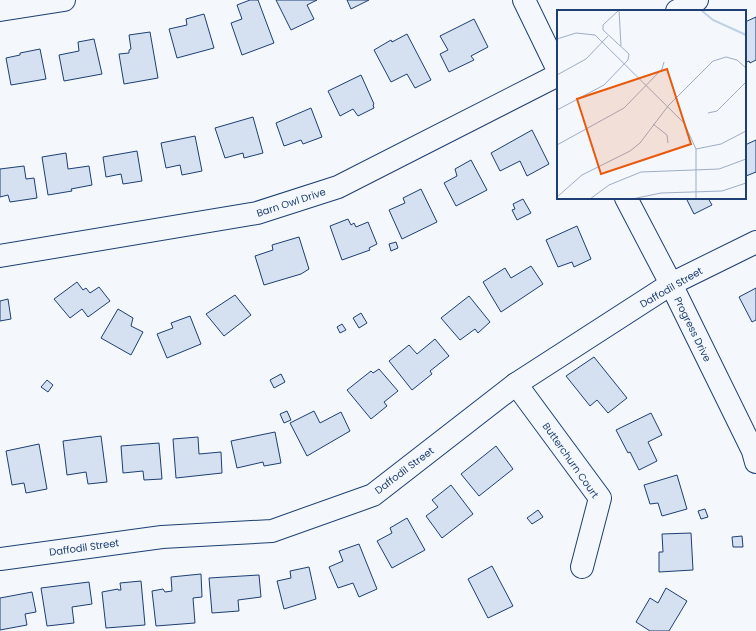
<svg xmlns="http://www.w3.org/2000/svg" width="756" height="631" font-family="Poppins,sans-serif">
<rect width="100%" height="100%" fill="#f4f7fb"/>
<!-- building -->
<g fill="#d5e0f0" stroke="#1d3f73">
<path d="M 250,0 L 258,0 L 274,43 L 242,55 L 231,23 L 242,19 L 237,5 Z"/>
<path d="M 276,0 L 317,0 L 307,5 L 314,19 L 291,30 Z"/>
<path d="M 347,0 L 369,0 L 351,9 Z"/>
<path d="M 204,14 L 214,48 L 177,58 L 169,29 L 187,25 L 186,19 Z"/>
<path d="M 756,17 L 756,60 L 750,63 L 749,61 L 745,63 L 745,22 Z"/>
<path d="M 474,19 L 488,47 L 471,56 L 474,60 L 449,72 L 440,54 L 448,50 L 440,36 Z"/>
<path d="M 150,32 L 158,78 L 124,84 L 119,54 L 129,53 L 129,50 L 131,49 L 129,35 Z"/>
<path d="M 407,34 L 431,80 L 415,88 L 407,74 L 391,82 L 374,50 L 391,40 L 392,42 Z"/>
<path d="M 94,39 L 102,74 L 64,81 L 59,55 L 79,51 L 78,42 Z"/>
<path d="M 40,49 L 46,79 L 11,85 L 6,58 L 20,55 L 20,53 Z"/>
<path d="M 361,75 L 374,104 L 373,105 L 374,108 L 358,116 L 353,109 L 340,116 L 328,91 Z"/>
<path d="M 311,108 L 322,137 L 303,144 L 301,140 L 284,146 L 276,123 Z"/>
<path d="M 253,117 L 263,153 L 244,158 L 243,153 L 225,158 L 215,128 Z"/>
<path d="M 532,130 L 549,164 L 527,176 L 520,161 L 500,171 L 491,153 Z"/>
<path d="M 195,136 L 202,171 L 182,175 L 180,165 L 166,168 L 161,143 Z"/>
<path d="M 756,140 L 756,172 L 746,176 L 745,145 Z"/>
<path d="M 137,151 L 142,181 L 123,184 L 121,174 L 106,177 L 103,157 Z"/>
<path d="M 66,153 L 68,169 L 89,166 L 92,185 L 71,189 L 72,191 L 48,195 L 42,157 Z"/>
<path d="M 471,160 L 487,190 L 456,206 L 444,183 L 457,176 L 455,169 Z"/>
<path d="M 24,166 L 26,179 L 34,178 L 37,198 L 10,202 L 8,195 L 0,197 L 0,169 Z"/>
<path d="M 421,189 L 437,222 L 402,239 L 389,210 L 405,203 L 403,198 Z"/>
<path d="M 686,198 L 708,198 L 712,205 L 694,214 Z"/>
<path d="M 523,199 L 531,213 L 517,220 L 512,210 L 515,209 L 513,204 Z"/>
<path d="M 348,219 L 351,225 L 354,223 L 356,227 L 368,222 L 377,244 L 369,248 L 370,250 L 342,260 L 330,226 Z"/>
<path d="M 577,226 L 591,259 L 574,267 L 572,262 L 558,267 L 546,240 Z"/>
<path d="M 299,237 L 309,269 L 301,274 L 264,285 L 255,256 L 273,250 L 272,245 Z"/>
<path d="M 396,242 L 398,248 L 391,251 L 389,244 Z"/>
<path d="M 531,266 L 543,284 L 501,312 L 483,282 L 505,268 L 511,278 Z"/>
<path d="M 77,282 L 83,290 L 86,288 L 90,293 L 99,287 L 110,301 L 88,317 L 82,309 L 70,318 L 54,299 Z"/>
<path d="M 756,288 L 756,320 L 752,322 L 739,297 Z"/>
<path d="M 235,295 L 251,315 L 224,336 L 206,314 Z"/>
<path d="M 469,296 L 490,322 L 478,333 L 475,329 L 460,340 L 441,318 Z"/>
<path d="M 8,299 L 11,319 L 0,321 L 0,301 Z"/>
<path d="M 118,309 L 133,318 L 131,326 L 143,332 L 131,355 L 101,338 Z"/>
<path d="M 361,313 L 367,323 L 359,328 L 353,318 Z"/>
<path d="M 190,316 L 201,344 L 167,358 L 157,334 L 173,328 L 171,323 Z"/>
<path d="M 342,324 L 346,330 L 340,333 L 337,327 Z"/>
<path d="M 435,339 L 449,356 L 430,371 L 432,374 L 412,390 L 389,361 L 409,345 L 417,354 Z"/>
<path d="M 594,357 L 627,398 L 608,413 L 597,400 L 590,406 L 566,376 Z"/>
<path d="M 379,369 L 398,391 L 384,402 L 387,406 L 371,419 L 347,390 L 371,371 L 373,373 Z"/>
<path d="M 281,374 L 285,382 L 274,388 L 270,380 Z"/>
<path d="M 47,380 L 53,385 L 48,392 L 41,387 Z"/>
<path d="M 287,411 L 291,420 L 284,423 L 280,414 Z"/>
<path d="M 314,411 L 320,423 L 341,412 L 350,431 L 307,456 L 290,423 Z"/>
<path d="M 651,413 L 662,435 L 648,442 L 657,461 L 639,470 L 630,452 L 628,453 L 616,430 Z"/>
<path d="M 275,432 L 281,463 L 264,466 L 263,462 L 237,468 L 231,441 Z"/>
<path d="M 101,436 L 107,482 L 88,484 L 86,472 L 67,475 L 63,441 Z"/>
<path d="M 198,437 L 199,454 L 221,452 L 222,473 L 176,478 L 173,439 Z"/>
<path d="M 159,443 L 162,479 L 144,480 L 143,471 L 123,473 L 121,446 Z"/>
<path d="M 39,444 L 47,489 L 26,493 L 24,483 L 12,485 L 6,451 Z"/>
<path d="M 496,446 L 513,469 L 479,496 L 461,474 Z"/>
<path d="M 677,475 L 687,509 L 662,516 L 658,503 L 650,504 L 644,485 Z"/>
<path d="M 451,485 L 473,514 L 442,538 L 426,516 L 438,507 L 432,500 Z"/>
<path d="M 705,509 L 708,517 L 701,519 L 698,511 Z"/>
<path d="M 538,510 L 543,517 L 532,524 L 527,518 Z"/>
<path d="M 407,518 L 425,550 L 392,568 L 377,541 L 392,533 L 390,528 Z"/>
<path d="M 691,533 L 693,570 L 659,572 L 659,552 L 663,552 L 662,534 Z"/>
<path d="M 742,536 L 743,547 L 733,547 L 732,537 Z"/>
<path d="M 359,544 L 377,589 L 359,597 L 353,583 L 338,588 L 329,567 L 343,561 L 339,551 Z"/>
<path d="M 492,566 L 513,606 L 488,618 L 468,579 Z"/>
<path d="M 309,567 L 316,599 L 284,609 L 277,581 L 291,578 L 290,571 Z"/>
<path d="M 201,574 L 202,597 L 193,598 L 195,623 L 156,626 L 152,591 L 163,589 L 165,592 L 172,591 L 171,577 Z"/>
<path d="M 259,575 L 261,597 L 238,600 L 239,611 L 212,613 L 209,578 Z"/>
<path d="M 141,581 L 145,625 L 106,628 L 102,592 L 118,589 L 118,590 L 121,590 L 120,583 Z"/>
<path d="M 89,582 L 92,604 L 72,607 L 74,623 L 47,626 L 41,588 Z"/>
<path d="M 666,588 L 687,601 L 669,631 L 650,631 L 636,622 L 650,598 L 658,603 Z"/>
<path d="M 32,592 L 36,612 L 25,614 L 27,625 L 0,630 L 0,598 Z"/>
</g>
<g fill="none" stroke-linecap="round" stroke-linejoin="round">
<!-- minor casing -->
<g stroke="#1d3f73" stroke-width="24">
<g id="minor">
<path d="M 524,0 L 558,70"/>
<path d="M 0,10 L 64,0"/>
<path d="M 677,11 L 697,0"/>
<path d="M 626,198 L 671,284 L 753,451 L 756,462"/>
<path d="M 0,256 L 257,213 L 338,187 L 558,75"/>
<path d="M 516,384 L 600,498 L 582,567"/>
<path d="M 0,559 L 162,537 L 272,531 L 373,495 L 516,384 L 671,284 L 756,242"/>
</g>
</g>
<!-- minor -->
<use href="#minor" stroke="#f4f7fb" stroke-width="22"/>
</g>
<g text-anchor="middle" stroke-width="3" stroke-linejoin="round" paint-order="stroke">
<!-- street labels -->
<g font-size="10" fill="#1d3f73" stroke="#f4f7fb">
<text transform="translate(291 202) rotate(-18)" y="4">Barn Owl Drive</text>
<text transform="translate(671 287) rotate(-30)" y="4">Daffodil Street</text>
<text transform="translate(693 329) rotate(64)" y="4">Progress Drive</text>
<text transform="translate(571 460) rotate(55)" y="4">Butterchurn Court</text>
<text transform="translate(404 470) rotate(-37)" y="4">Daffodil Street</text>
<text transform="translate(84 547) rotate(-8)" y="4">Daffodil Street</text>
</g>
</g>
<!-- overview -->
<g transform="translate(557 10)">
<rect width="189" height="189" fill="#f4f7fb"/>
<path fill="none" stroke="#bed0e5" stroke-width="2" d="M 144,0 L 156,10 L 189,25"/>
<path fill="none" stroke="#9eadc5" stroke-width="1" d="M 62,0 L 64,36M 0,29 L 19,23 L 38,25 L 127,113 L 139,139 L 139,189M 0,65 L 29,49 L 51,26M 0,100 L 47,75 L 71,50 L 72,44 L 46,20 L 46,15 L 62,0M 151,103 L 160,101 L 189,72M 96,114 L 110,125 L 111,133M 0,135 L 67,98 L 105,59 L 107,52M 139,139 L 164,134 L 189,121M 0,187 L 25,165 L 73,141 L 83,133 L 111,96 L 156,51 L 169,47 L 180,50 L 189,58M 33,189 L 52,175 L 84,162 L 162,159 L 189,149M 75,189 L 104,183 L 165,181 L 189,173"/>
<path fill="#e8590c" fill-opacity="0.15" stroke="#e8590c" stroke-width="2" d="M 110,59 L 134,134 L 44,164 L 20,89 Z"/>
<rect width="189" height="189" fill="none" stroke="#1d3f73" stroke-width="2"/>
</g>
</svg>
